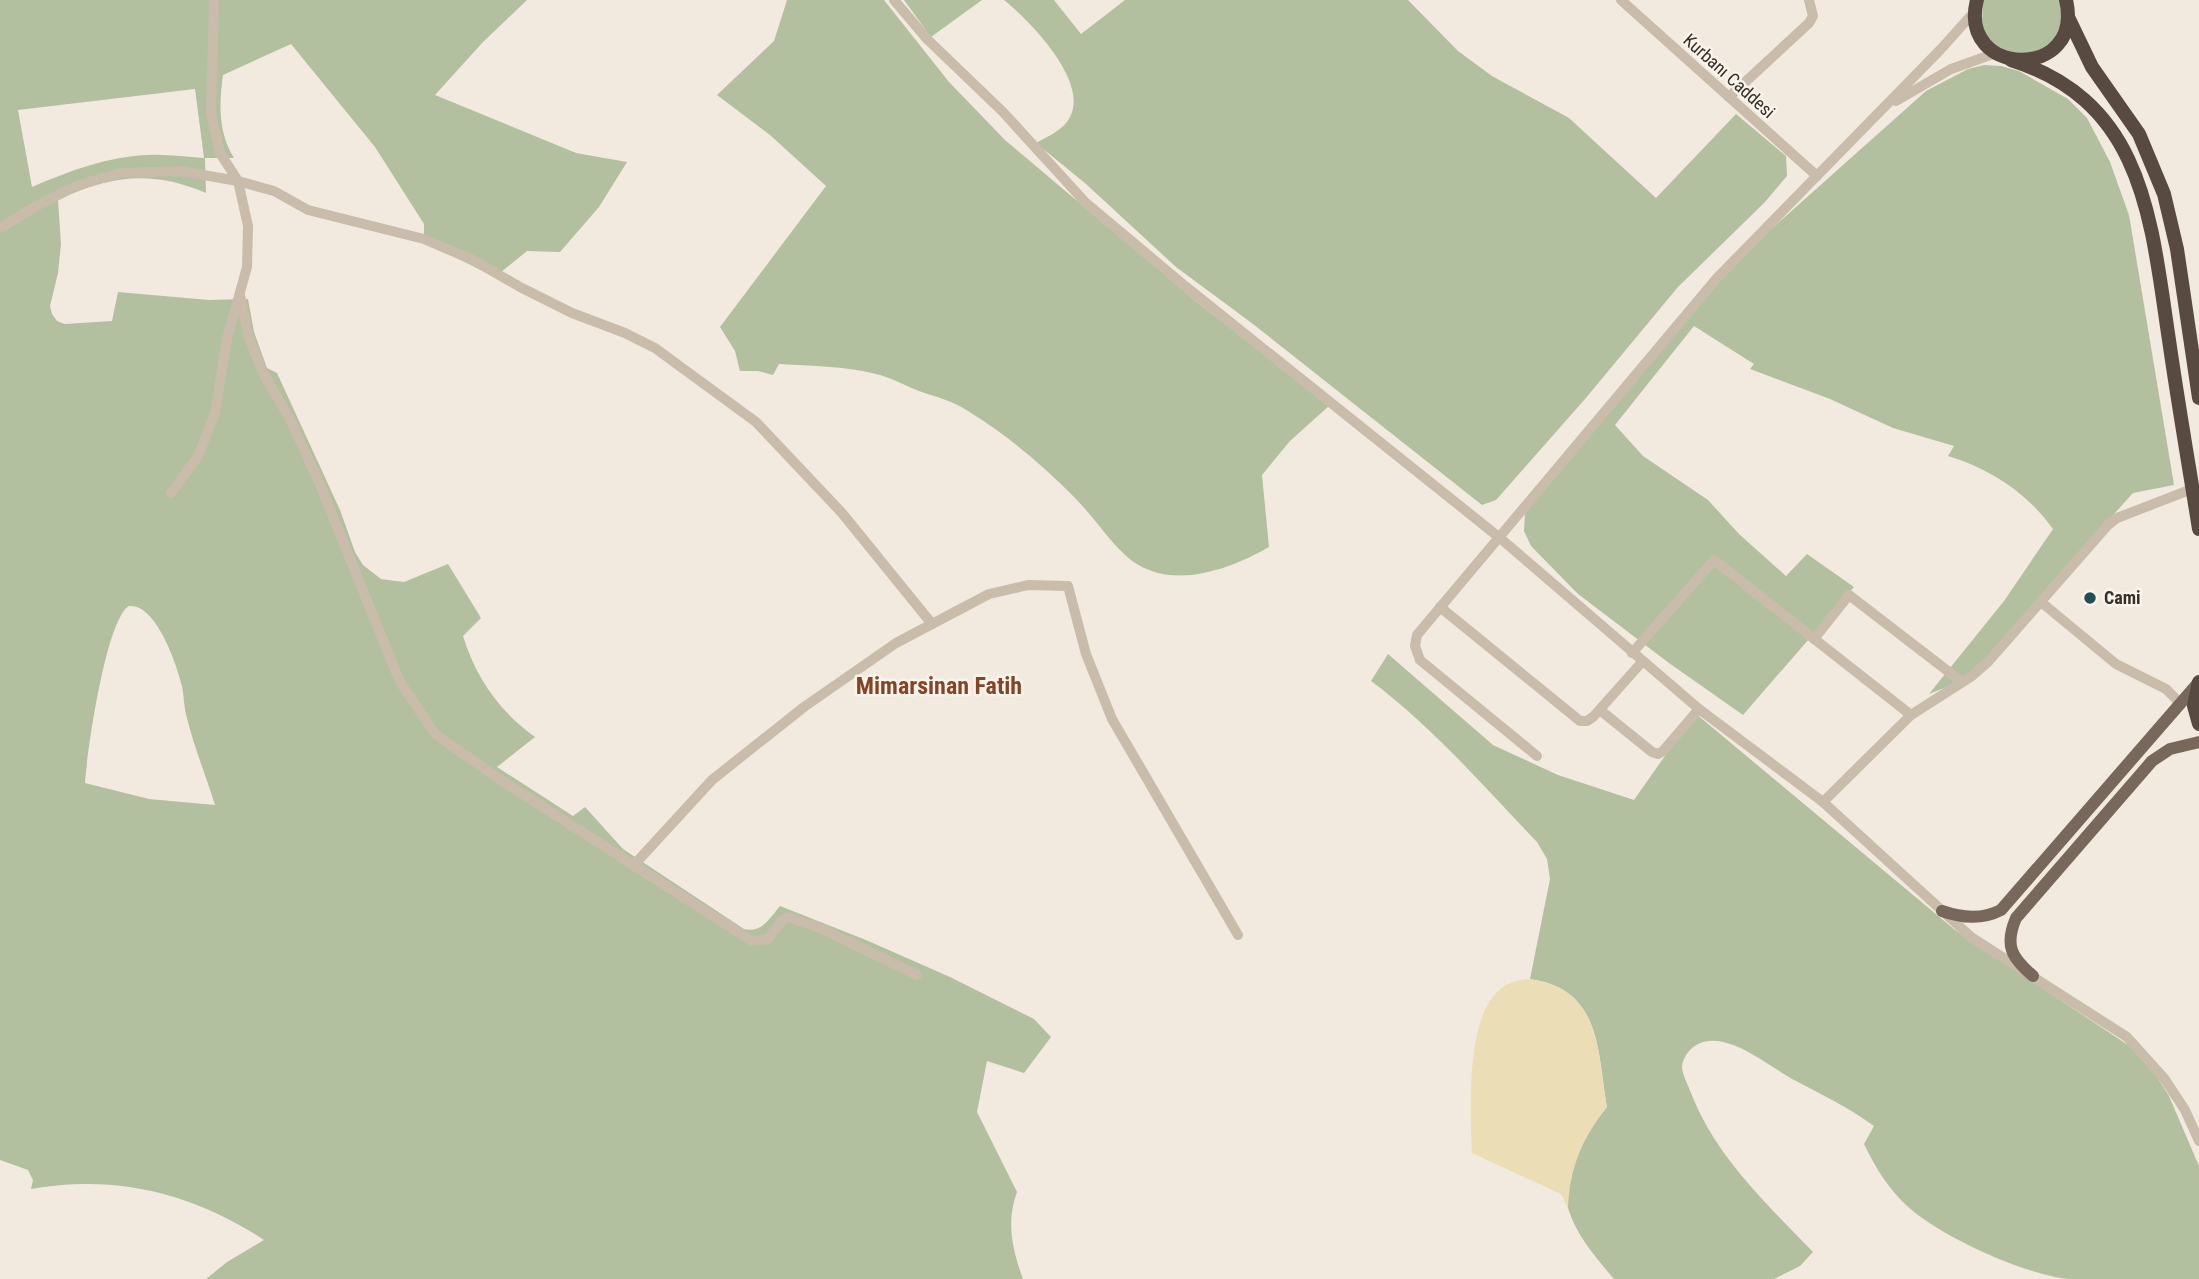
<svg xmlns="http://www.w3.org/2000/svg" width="2199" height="1279" font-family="'Roboto Condensed',sans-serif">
<rect width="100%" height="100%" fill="#f2eade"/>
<!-- green -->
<g fill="#b2c09f" fill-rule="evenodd">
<path d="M 0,0 L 527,0 L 483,42 L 435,95 L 576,153 L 627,162 L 599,207 L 560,252 L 527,251 L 495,277 L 424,242 L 424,224 L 375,147 L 291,44 L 223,75 C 219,104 218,132 234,158 L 205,158 L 206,193 C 153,170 110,175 58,200 L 61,244 L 58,273 L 50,306 L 52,314 L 57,321 L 65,324 L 112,321 L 118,292 L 209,300 L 248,299 L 254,332 L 267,368 L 277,373 L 340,510 L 355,552 L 363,565 L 381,579 L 404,582 L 448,564 L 481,618 L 463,636 C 476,678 499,711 535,737 L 497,767 L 573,816 L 585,807 L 623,849 L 744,929 C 762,933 769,919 780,906 L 866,940 L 950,977 L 1034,1019 L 1051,1037 L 1024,1073 L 987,1061 L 977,1112 L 1017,1192 C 1006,1222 1012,1249 1023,1279 L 206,1279 L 227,1262 L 264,1240 C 193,1193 115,1174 31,1189 L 33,1180 L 28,1170 L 0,1160 ZM 195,89 L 204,158 C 186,157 167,154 149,155 C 109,156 69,171 32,187 L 18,110 ZM 129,606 C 156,603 177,665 182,686 C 184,697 184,708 187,718 C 194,747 206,776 215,805 L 149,799 L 85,783 C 87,753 106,619 129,606 Z"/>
<path d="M 787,0 L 884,0 L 949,82 L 1005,140 L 1198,303 L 1330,405 L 1290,441 L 1262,475 L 1269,547 C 1227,571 1166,593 1125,555 C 1107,538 1093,516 1075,498 C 1044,466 1007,435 968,411 C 953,401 936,397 919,391 C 906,386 894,379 880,375 C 847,366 812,366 779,364 L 773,375 L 758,371 L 740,371 L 735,351 L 720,327 L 826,186 L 770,135 L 717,95 L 774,41 Z"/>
<path d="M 904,0 L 982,0 L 931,37 Z"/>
<path d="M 1004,0 L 1054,0 L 1081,34 L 1125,0 L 1408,0 L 1458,51 L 1492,76 L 1569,118 L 1656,198 L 1736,114 L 1786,156 L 1787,176 L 1764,203 L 1678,287 L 1585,399 L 1496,500 L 1482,505 L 1253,324 L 1176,267 L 1086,184 L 1036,143 C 1048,136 1064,130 1070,117 C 1089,81 1030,21 1004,0 Z"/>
<path d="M 1984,0 L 2060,0 C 2060,7 2062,15 2061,22 C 2055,61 1995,64 1983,27 C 1981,20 1983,8 1984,0 Z"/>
<path d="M 1984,65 L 2001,66 L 2019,71 L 2068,99 L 2087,118 L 2110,162 L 2129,215 L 2174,485 L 2133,493 L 2061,573 L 2000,649 L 1954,684 L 1929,694 L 2004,601 L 2053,529 C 2027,493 1991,469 1948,456 L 1954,446 L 1893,428 L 1830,399 L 1750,369 L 1754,364 L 1694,326 L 1615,425 L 1643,456 L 1708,500 L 1739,534 L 1786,576 L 1807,554 L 1854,587 L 1743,715 L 1669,663 L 1578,594 L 1531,546 L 1524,531 L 1525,513 L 1714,287 L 1759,240 L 1926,91 L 1968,69 Z"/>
<path d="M 1388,654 L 1493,745 L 1558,775 L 1634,800 L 1695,713 L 1955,930 L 2131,1047 L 2156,1075 L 2169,1096 L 2199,1166 L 2199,1279 C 2157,1279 2113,1279 2071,1279 C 2026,1276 1939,1236 1906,1205 C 1888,1188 1875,1167 1864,1144 L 1874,1126 C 1849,1108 1823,1095 1796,1081 C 1770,1068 1720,1022 1691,1049 C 1686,1054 1682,1061 1682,1068 C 1683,1076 1688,1085 1691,1093 C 1716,1157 1766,1203 1813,1252 L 1800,1266 L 1774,1279 L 1614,1279 C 1597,1259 1577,1236 1569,1211 C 1559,1181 1588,1129 1607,1107 C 1597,1051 1602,989 1530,979 L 1550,879 L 1547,859 L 1537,842 C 1483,786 1434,728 1371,681 Z"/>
</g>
<!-- sand -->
<path fill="#ebdeb7" d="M 1529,979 C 1602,989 1597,1051 1607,1107 C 1582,1137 1569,1170 1568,1209 L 1561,1194 L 1472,1153 C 1470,1114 1467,1030 1492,998 C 1501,985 1514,980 1529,979 Z"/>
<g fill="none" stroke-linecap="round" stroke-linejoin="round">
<!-- minor -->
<g stroke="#c9bcab" stroke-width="10">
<path d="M 894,0 L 927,39 L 1003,112 L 1085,202 L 1185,286 L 1500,538 L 1699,709 L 1823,802 L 1971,937 L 2127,1037 L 2164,1078 L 2185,1110 L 2199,1141"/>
<path d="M 1621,0 L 1817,176"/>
<path d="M 1729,97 L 1809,23 L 1813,16 L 1809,0"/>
<path d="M 1896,101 L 1951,69 L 1996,53"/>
<path d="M 0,228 L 38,205 L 78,185 L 121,173 L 180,171 L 238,181 L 274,191 L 308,210 L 424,239 L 473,260 L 520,287 L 572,313 L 625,333 L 655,348 L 756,422 L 842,513 L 932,624"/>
<path d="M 240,295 L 248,335 L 263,373 L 290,419 L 321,487 L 400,682 L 435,734 L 501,780 L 752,941 L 768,939 L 782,920 L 788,917 L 820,928 L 917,975"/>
<path d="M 171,493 L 198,456 L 215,413 L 227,339 L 247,267 L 248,226 L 238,181 L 220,153 L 211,113 L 214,0"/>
<path d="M 2041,602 L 2116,664 L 2166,689 L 2181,704"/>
<path d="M 1440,607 L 1580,721 L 1587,721 L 1593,717 L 1642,662"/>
<path d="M 1814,639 L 1849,595 L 1962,682"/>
<path d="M 1632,653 L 1714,560 L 1911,715"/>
<path d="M 1600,710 L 1652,752 L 1658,754 L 1663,751 L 1699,709"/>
<path d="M 1537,756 L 1420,660 L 1415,646 L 1417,635 L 1717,278 L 1941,49 L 1975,11"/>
<path d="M 1823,802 L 1911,715 L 1972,676 L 1988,662 L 2108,525 L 2117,518 L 2192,489"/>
<path d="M 633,866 L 712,780 L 804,707 L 896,643 L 989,594 L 1028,585 L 1068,586 L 1086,654 L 1112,719 L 1238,935"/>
</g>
<!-- major -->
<g stroke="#78685b" stroke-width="12">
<path d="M 1942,911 C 1962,918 1982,920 2001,910 L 2199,682"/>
<path d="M 2033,976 C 2012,958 2004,946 2016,918 L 2152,761 L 2170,749 L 2199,742"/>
</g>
<!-- highway -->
<g stroke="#584a41" stroke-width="14">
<path d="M 1977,0 C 1957,78 2085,81 2066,0"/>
<path d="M 2068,17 L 2092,67 L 2139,134 L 2164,194 L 2177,249 L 2199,398"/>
<path d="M 2011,60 C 2145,102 2151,221 2169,340 C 2178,403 2189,466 2199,529"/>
<path d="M 2199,682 L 2194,706 L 2199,724"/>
</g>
</g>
<!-- markers -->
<circle fill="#214f57" stroke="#f9f4eb" stroke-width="2.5" cx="2090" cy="598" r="7"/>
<g text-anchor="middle" stroke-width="5" stroke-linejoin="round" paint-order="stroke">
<!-- street labels -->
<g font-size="18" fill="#372f2a" stroke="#f9f4eb">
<text transform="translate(1729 76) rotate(42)" y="6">Kurbanı Caddesi</text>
</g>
<!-- poi labels -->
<g font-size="18" font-weight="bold" fill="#372f2a" stroke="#f9f4eb" text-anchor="start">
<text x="2104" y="604">Cami</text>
</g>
<!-- district labels -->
<g font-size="24" font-weight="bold" fill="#834526" stroke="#f9f4eb">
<text x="939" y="694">Mimarsinan Fatih</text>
</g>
</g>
</svg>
